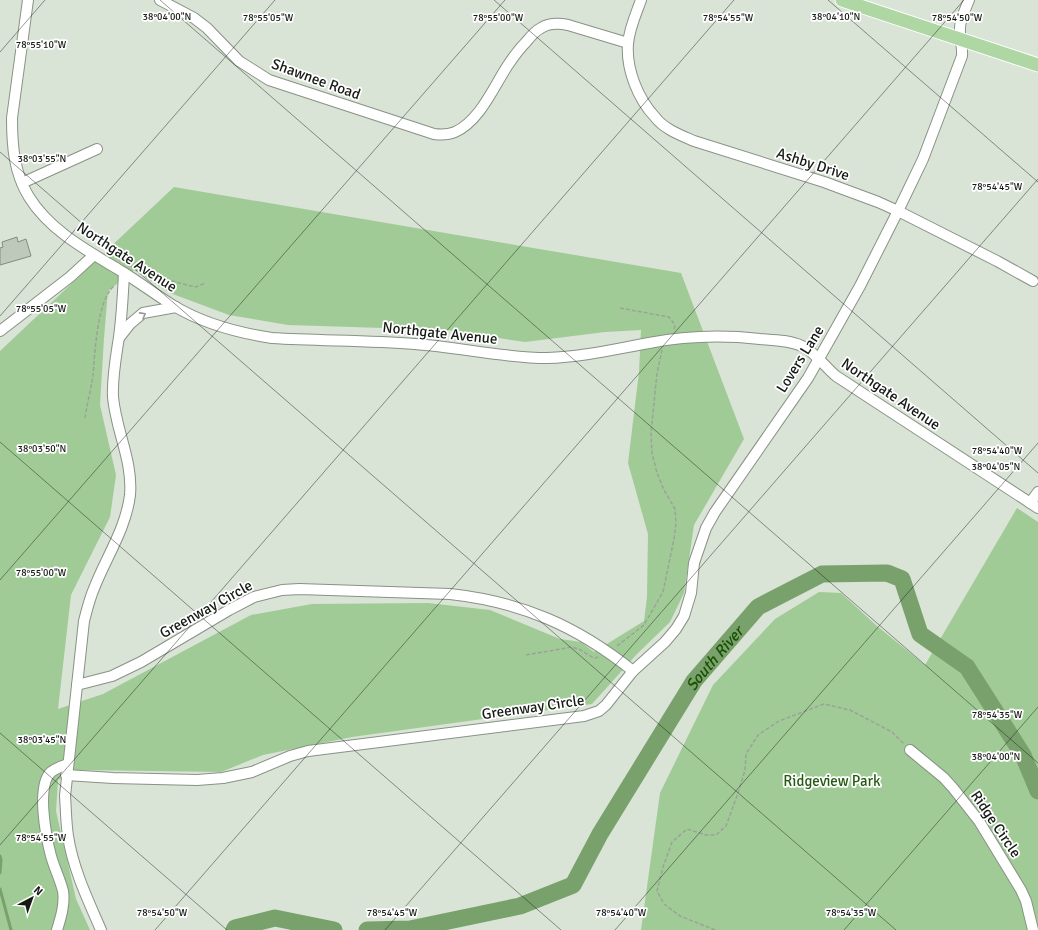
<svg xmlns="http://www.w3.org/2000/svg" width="1038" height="930" font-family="Signika,sans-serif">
<rect width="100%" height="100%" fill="#d9e3d6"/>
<!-- green -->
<g fill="#a1cb96" fill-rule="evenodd">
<path d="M 174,187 L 681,273 L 744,439 L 694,525 L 684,593 L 670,622 L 637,654 L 592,704 L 352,737 L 263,755 L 221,772 L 80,770 L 58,780 L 56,811 L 76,899 L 90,930 L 0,930 L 0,351 ZM 134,270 L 170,293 L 229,315 L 288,325 L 447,330 L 525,342 L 605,332 L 641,330 L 639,372 L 628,463 L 648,534 L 647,597 L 644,621 L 594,652 L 581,642 L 560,639 L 490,610 L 428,603 L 312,604 L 251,615 L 103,694 L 58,709 L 71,595 L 110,517 L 116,475 L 100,405 L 104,338 L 108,291 Z"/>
<path d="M 1017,508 L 1038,522 L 1038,930 L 641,930 L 660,793 L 713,685 L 775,619 L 819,592 L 841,593 L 877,626 L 925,665 Z"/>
</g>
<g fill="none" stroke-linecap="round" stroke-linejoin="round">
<!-- stream -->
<g stroke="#78a16c" stroke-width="3">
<path d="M 0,856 L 1,860 L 0,873"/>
<path d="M 0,889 L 11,930"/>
</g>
<!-- river -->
<g stroke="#78a16c" stroke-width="17">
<path d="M 234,930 L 235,928 L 275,918 L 334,930"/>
<path id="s1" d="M 367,930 L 410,929 L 520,906 L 573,885 L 600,834 L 694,681 L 758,607 L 822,574 L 887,573 L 902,579 L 920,634 L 967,667 L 1023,755 L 1038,791"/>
</g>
</g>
<!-- building -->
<path fill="#bec8bb" stroke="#828c80" d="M 17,237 L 18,242 L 26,239 L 31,256 L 0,265 L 0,248 L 3,247 L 2,242 Z"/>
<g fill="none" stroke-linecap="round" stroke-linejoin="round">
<!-- minor casing -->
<g stroke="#889285" stroke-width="12">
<g id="minor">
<path d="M 28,0 L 12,118 C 12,146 14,173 29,197 C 50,231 88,251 121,271 C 139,282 156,295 174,306 C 204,324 239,333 272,338 C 320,341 367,340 415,344 C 459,347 503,358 547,358 C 582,357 615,349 649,343 C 685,336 724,335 760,339 C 774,340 789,340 802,346 C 816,353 824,366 836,376 L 1038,508"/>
<path d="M 160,0 L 194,18 L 207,28 L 239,61 L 269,80 L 434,134 C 441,135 448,135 455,132 C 480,121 494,86 508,65 C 514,56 520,48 527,41 C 531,36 535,31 541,28 C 549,23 558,23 568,25 L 628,43"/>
<path d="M 641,0 C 636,14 629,29 628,44 C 626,69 638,99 655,117 C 664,129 680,135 694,141 L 824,182 L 878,202 L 898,211 L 997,261 L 1033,281"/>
<path d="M 22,183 L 97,149"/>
<path d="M 0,331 L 70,277 L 94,255"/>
<path d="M 119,338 L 130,324 L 143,313 L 176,307"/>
<path d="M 1030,503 L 1038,492"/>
<path d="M 77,685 L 112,676 L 141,662 L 229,610 L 254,597 L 282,590 L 299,589 L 450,594 C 522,602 577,626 633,671"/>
<path d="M 910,750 L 944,778 L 953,788 L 979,821 L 1021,890 L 1026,901 L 1033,930"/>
<path d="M 66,775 L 113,778 L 197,780 L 223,778 L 252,772 L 290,756 L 308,751 L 584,716 L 599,711 L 606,705 L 633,671 L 665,642 L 676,629 L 684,616 L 691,593 L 694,563 L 706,528 L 715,512 L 808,378 L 860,286 L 898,211 L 923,159 L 962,56 C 963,46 959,37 960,28 C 960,19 966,8 969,0"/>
<path d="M 57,930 C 61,917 65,904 63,891 C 60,879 54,867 51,856 C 46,837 36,786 51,772 C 56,768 62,766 68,764"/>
<path d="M 101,930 C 88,900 73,869 68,836 C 66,823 66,809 65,796 L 84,621 C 87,609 90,597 95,586 C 107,556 126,528 130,495 C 133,461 116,431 113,397 C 112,377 116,357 119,337 C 122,315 123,294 124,273"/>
</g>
</g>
<!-- major casing -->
<g stroke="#fff" stroke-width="15">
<path id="major" d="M 842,0 L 1038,65"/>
</g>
<!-- path -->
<g stroke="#9ba398" stroke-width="1.5" stroke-dasharray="4 2" stroke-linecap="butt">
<path d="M 148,276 C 164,277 179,284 196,287 L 205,283"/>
<path d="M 620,308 L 669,317 L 675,325 L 674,330"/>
<path d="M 85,418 C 87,404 91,389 93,375 C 95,353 97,300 114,286"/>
<path d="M 617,646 L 644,625 L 663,592 L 674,539 L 676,523 L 675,509 L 664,490 L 657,473 L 652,453 L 651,433 L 657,373 L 662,350"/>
<path d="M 526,655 L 572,647 L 581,650 L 590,656 L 595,658 L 599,657"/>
<path d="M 715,930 L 680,916 L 664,904 L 657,891 L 663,867 L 672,842 L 687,829 L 706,835 L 716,835 L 726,826 L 738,793 L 745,770 L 746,754 L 758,735 L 779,721 L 824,704 L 850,710 L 892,732 L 904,744"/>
</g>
<!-- minor -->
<use href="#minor" stroke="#fff" stroke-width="10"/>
<!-- major -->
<use href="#major" stroke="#afd7a4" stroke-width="13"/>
</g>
<!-- one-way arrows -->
<defs><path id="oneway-chevron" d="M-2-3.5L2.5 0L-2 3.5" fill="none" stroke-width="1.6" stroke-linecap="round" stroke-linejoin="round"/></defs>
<use stroke="#969896" href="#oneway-chevron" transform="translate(143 315) rotate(-29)"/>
<!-- ticks -->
<path fill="none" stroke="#161a15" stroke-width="1" stroke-opacity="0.45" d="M 160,0 L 1038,763M 494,0 L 1038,473M 828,0 L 1038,182M 0,52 L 45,0M 0,152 L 896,930M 0,316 L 275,0M 0,442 L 561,930M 0,580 L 505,0M 0,733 L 227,930M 0,845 L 734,0M 155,930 L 964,0M 385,930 L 1038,179M 615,930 L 1038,443M 844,930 L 1038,707"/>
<g text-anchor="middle" stroke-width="3.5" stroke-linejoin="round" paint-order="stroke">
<!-- street labels -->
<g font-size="15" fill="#161a15" stroke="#fff">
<text transform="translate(316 79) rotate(20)" y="5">Shawnee Road</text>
<text transform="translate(813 164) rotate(18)" y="5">Ashby Drive</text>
<text transform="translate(127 257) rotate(33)" y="5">Northgate Avenue</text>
<text transform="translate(440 333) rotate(6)" y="5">Northgate Avenue</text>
<text transform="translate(800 359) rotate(-58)" y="5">Lovers Lane</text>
<text transform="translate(891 394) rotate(34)" y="5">Northgate Avenue</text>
<text transform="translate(206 609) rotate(-29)" y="5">Greenway Circle</text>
<text transform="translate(533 707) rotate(-8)" y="5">Greenway Circle</text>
<text transform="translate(996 824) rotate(56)" y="5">Ridge Circle</text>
</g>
<!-- park labels -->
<g font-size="15" fill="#245a10" stroke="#fff">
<text x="832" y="786">Ridgeview Park</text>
</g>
<!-- water labels -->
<g font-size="16" font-style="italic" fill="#195001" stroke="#fff">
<text dy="6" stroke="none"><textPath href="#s1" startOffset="480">South River</textPath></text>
</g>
</g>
<g font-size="10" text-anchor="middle" fill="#161a15" stroke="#fff" stroke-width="3.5" stroke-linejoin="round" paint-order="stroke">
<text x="167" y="20">38°04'00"N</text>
<text x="836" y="20">38°04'10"N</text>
<text x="268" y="21">78°55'05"W</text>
<text x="498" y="21">78°55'00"W</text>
<text x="728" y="21">78°54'55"W</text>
<text x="957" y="21">78°54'50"W</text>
<text x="41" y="48">78°55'10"W</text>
<text x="42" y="162">38°03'55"N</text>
<text x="997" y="190">78°54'45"W</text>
<text x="41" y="312">78°55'05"W</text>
<text x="42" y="452">38°03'50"N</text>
<text x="997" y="454">78°54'40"W</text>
<text x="996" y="470">38°04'05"N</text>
<text x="41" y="576">78°55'00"W</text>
<text x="997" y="718">78°54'35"W</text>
<text x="42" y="743">38°03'45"N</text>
<text x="996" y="760">38°04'00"N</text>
<text x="41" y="841">78°54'55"W</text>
<text x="162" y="916">78°54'50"W</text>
<text x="392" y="916">78°54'45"W</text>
<text x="621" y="916">78°54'40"W</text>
<text x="851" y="916">78°54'35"W</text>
</g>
<!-- north arrow -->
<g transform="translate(32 898) rotate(41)" stroke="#ffffff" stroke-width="3" paint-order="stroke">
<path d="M0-3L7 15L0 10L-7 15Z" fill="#161a15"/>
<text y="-6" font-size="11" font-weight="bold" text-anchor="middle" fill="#161a15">N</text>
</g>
</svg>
